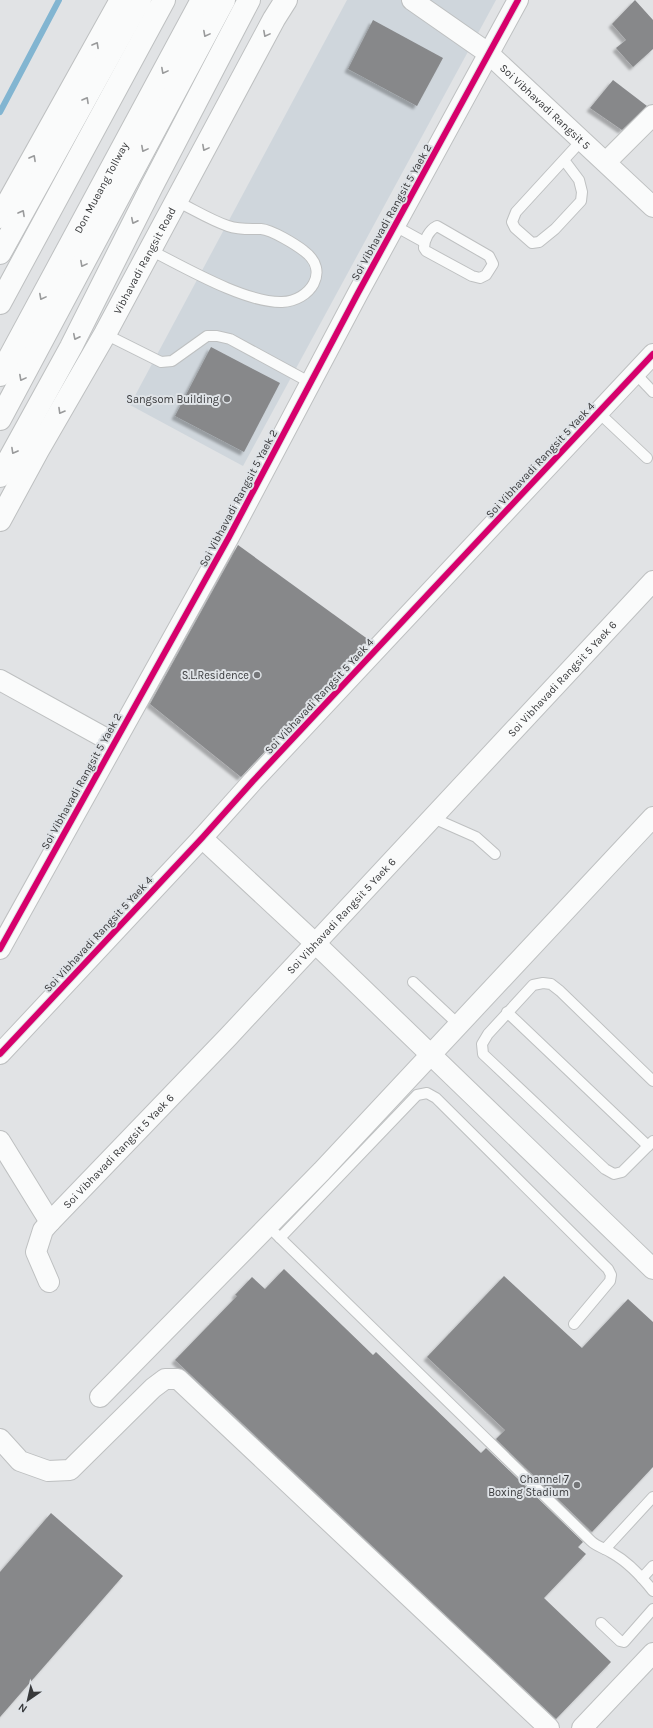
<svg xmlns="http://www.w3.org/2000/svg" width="653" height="1728" font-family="Karla,sans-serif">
<defs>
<filter id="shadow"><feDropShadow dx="-3.5" dy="3.5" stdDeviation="1" flood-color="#0004"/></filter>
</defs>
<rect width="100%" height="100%" fill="#e1e3e5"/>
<!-- built -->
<path fill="#cfd6dc" d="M 347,0 L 496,0 L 243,466 L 130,405 Z"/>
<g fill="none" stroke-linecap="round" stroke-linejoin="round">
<!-- stream -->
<path stroke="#82b5d1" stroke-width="6" d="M 0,112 L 59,0"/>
</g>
<!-- building -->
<g fill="#87888a" filter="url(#shadow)">
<path d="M 635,0 L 653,20 L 653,49 L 633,67 L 616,48 L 626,40 L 612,24 Z"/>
<path d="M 373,20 L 443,58 L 417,106 L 348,69 Z"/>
<path d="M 613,80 L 647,106 L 622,130 L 590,108 Z"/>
<path d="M 211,347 L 280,383 L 244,452 L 175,416 Z"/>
<path d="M 238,545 L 369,640 L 241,777 L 150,704 Z"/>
<path d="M 284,1269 L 373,1355 L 376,1352 L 481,1453 L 486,1448 L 583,1542 L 578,1547 L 586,1554 L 544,1598 L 611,1662 L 556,1719 L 175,1360 L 237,1296 L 235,1295 L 252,1277 L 265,1289 Z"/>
<path d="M 504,1276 L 582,1348 L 628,1299 L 653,1322 L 653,1467 L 592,1532 L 496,1439 L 505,1430 L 427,1357 Z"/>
<path d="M 51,1513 L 123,1576 L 0,1717 L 0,1572 Z"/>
</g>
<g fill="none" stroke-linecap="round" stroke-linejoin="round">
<!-- lane casing -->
<g stroke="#bec0c1" stroke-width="12">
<g id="lane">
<path d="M 564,160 L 579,180 L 582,192 L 581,201 L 555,229 L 539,242 L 532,243 L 515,228 L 512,222 L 516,212 L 582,140"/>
<path d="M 395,226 L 424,242"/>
<path d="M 437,226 L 489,256 L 493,264 L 486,275 L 480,278 L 472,276 L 426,251 L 424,248 C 424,240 429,230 437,226 Z"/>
<path d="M 150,250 C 184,267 245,303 282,302 C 310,301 331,271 304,251 C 295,244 272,230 261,229 C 250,229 239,230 228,226 C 210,220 193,209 176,201"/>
<path d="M 105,334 L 161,362 L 172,361 L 207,336 L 217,336 L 230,339 L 311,383"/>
<path d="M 635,373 L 653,392"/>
<path d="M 598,412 L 647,458"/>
<path d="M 433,818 L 476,837 L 495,854"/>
<path d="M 413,982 L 459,1025"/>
<path d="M 507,1012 L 648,1146"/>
<path d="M 653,1081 L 560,991 L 551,984 L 543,983 L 533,985 L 488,1034 L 482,1044 L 483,1054 L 605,1169 L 614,1174 L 622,1172 L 653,1141"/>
<path d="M 276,1234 L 591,1541 C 597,1547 605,1548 612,1553 C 628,1562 642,1577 653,1591"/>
<path d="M 280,1238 L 417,1095 L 427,1093 L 436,1098 L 608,1269 L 611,1275 L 610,1281 L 574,1324"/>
<path d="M 605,1549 L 653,1497"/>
<path d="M 642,1578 L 653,1566"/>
<path d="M 601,1623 L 620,1641 L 624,1642 L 653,1609"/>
</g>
</g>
<!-- street casing -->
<g stroke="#bec0c1" stroke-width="22">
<g id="street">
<path id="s1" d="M 412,0 L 488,53 L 653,207"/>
<path d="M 606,162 L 653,115"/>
<path d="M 0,680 L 114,743"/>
<path d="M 202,838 L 316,944 L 653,1269"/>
<path d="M 0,949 L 229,537 L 358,293 L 518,0"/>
<path d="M 0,1054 L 202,838 L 253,781 L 653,354"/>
<path d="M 0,1141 L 50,1222"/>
<path id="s2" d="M 49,1282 L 36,1252 L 43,1230 L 50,1222 L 228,1037 L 653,581"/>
<path d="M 100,1397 L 322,1171 L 653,817"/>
<path d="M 0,1439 L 20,1461 L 48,1471 L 70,1470 L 153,1388 L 165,1379 L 178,1379 L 549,1728"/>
<path d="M 582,1728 L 653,1653"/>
</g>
</g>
<!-- secondary casing -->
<g stroke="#bec0c1" stroke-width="24">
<g id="secondary">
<path d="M 0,217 L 121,0"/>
<path id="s3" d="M 0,520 L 38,450 L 105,334 L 274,19 L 286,0"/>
</g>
</g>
<!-- highway casing -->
<g stroke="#bec0c1" stroke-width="24">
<g id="highway">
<path d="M 0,253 L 140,0"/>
<path d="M 0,303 L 164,0"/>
<path id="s4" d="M 0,375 L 202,0"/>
<path d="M 0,419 L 224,0"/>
<path d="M 0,476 L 71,347 L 152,186 L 249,0"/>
</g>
</g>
<!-- lane -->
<use href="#lane" stroke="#fafbfb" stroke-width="10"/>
<!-- street -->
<use href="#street" stroke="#fafbfb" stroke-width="20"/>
<!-- secondary -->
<use href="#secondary" stroke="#fafbfb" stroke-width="22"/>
<!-- highway -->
<use href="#highway" stroke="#fafbfb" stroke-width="22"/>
<!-- cycleway casing -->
<g stroke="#dfe3e7" stroke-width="8">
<g id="cycleway">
<path d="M 0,949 L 229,537 L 358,293 L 518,0"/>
<path d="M 0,1054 L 202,838 L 253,781 L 653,354"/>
</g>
</g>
<!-- cycleway -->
<use href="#cycleway" stroke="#d6006c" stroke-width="6"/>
</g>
<!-- one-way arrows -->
<defs><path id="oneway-chevron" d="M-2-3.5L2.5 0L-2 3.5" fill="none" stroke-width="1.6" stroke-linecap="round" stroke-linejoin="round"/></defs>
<g stroke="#999a9b">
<use href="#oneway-chevron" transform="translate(206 34) rotate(118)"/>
<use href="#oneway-chevron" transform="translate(266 34) rotate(118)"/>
<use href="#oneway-chevron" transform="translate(96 45) rotate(-61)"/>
<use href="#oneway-chevron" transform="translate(164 71) rotate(118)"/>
<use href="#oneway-chevron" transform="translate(86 100) rotate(-61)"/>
<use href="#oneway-chevron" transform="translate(205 148) rotate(118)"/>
<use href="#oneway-chevron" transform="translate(144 149) rotate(118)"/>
<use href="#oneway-chevron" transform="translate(33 158) rotate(-61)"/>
<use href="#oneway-chevron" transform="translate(22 213) rotate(-61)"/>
<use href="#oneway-chevron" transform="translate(134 221) rotate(116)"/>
<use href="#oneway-chevron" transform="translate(83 264) rotate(118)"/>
<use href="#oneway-chevron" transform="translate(42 297) rotate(118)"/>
<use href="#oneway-chevron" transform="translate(76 337) rotate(116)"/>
<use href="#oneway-chevron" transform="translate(22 378) rotate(118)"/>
<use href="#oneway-chevron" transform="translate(61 411) rotate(120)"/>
<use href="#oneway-chevron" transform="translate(14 451) rotate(119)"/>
</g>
<!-- markers -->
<g fill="#737476" stroke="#dfe3e7" stroke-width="1.5">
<circle cx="227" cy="399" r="4"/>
<circle cx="257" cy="675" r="4"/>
<circle cx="577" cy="1485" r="4"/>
</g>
<g text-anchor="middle" stroke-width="4" stroke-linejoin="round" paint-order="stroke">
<!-- street labels -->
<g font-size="11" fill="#38393b" stroke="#dfe3e7">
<text dy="4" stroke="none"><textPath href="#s1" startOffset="171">Soi Vibhavadi Rangsit 5</textPath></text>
<text dy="4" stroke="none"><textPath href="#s4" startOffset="213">Don Mueang Tollway</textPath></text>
<text transform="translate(391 212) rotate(-61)" y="4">Soi Vibhavadi Rangsit 5 Yaek 2</text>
<text dy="4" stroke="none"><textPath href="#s3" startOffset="297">Vibhavadi Rangsit Road</textPath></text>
<text transform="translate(540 460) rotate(-47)" y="4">Soi Vibhavadi Rangsit 5 Yaek 4</text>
<text transform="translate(238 498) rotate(-62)" y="4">Soi Vibhavadi Rangsit 5 Yaek 2</text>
<text dy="4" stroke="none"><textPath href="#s2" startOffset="813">Soi Vibhavadi Rangsit 5 Yaek 6</textPath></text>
<text transform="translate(319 696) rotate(-47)" y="4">Soi Vibhavadi Rangsit 5 Yaek 4</text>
<text transform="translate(81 781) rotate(-61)" y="4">Soi Vibhavadi Rangsit 5 Yaek 2</text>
<text dy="4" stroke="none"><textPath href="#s2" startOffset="489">Soi Vibhavadi Rangsit 5 Yaek 6</textPath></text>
<text transform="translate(98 934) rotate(-47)" y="4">Soi Vibhavadi Rangsit 5 Yaek 4</text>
<text dy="4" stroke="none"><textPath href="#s2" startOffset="165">Soi Vibhavadi Rangsit 5 Yaek 6</textPath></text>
</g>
<!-- poi labels -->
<g font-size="11" fill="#38393b" stroke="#dfe3e7" text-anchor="end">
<text x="219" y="403">Sangsom Building</text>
<text x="249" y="679">S.L.Residence</text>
<text x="569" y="1483">Channel 7<tspan x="569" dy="13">Boxing Stadium</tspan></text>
</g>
</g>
<!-- north arrow -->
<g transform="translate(28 1700) rotate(214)" stroke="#dfe3e7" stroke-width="3" paint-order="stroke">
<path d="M0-3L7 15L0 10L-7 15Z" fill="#38393b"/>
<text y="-6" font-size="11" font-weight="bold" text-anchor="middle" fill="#38393b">N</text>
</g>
</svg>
